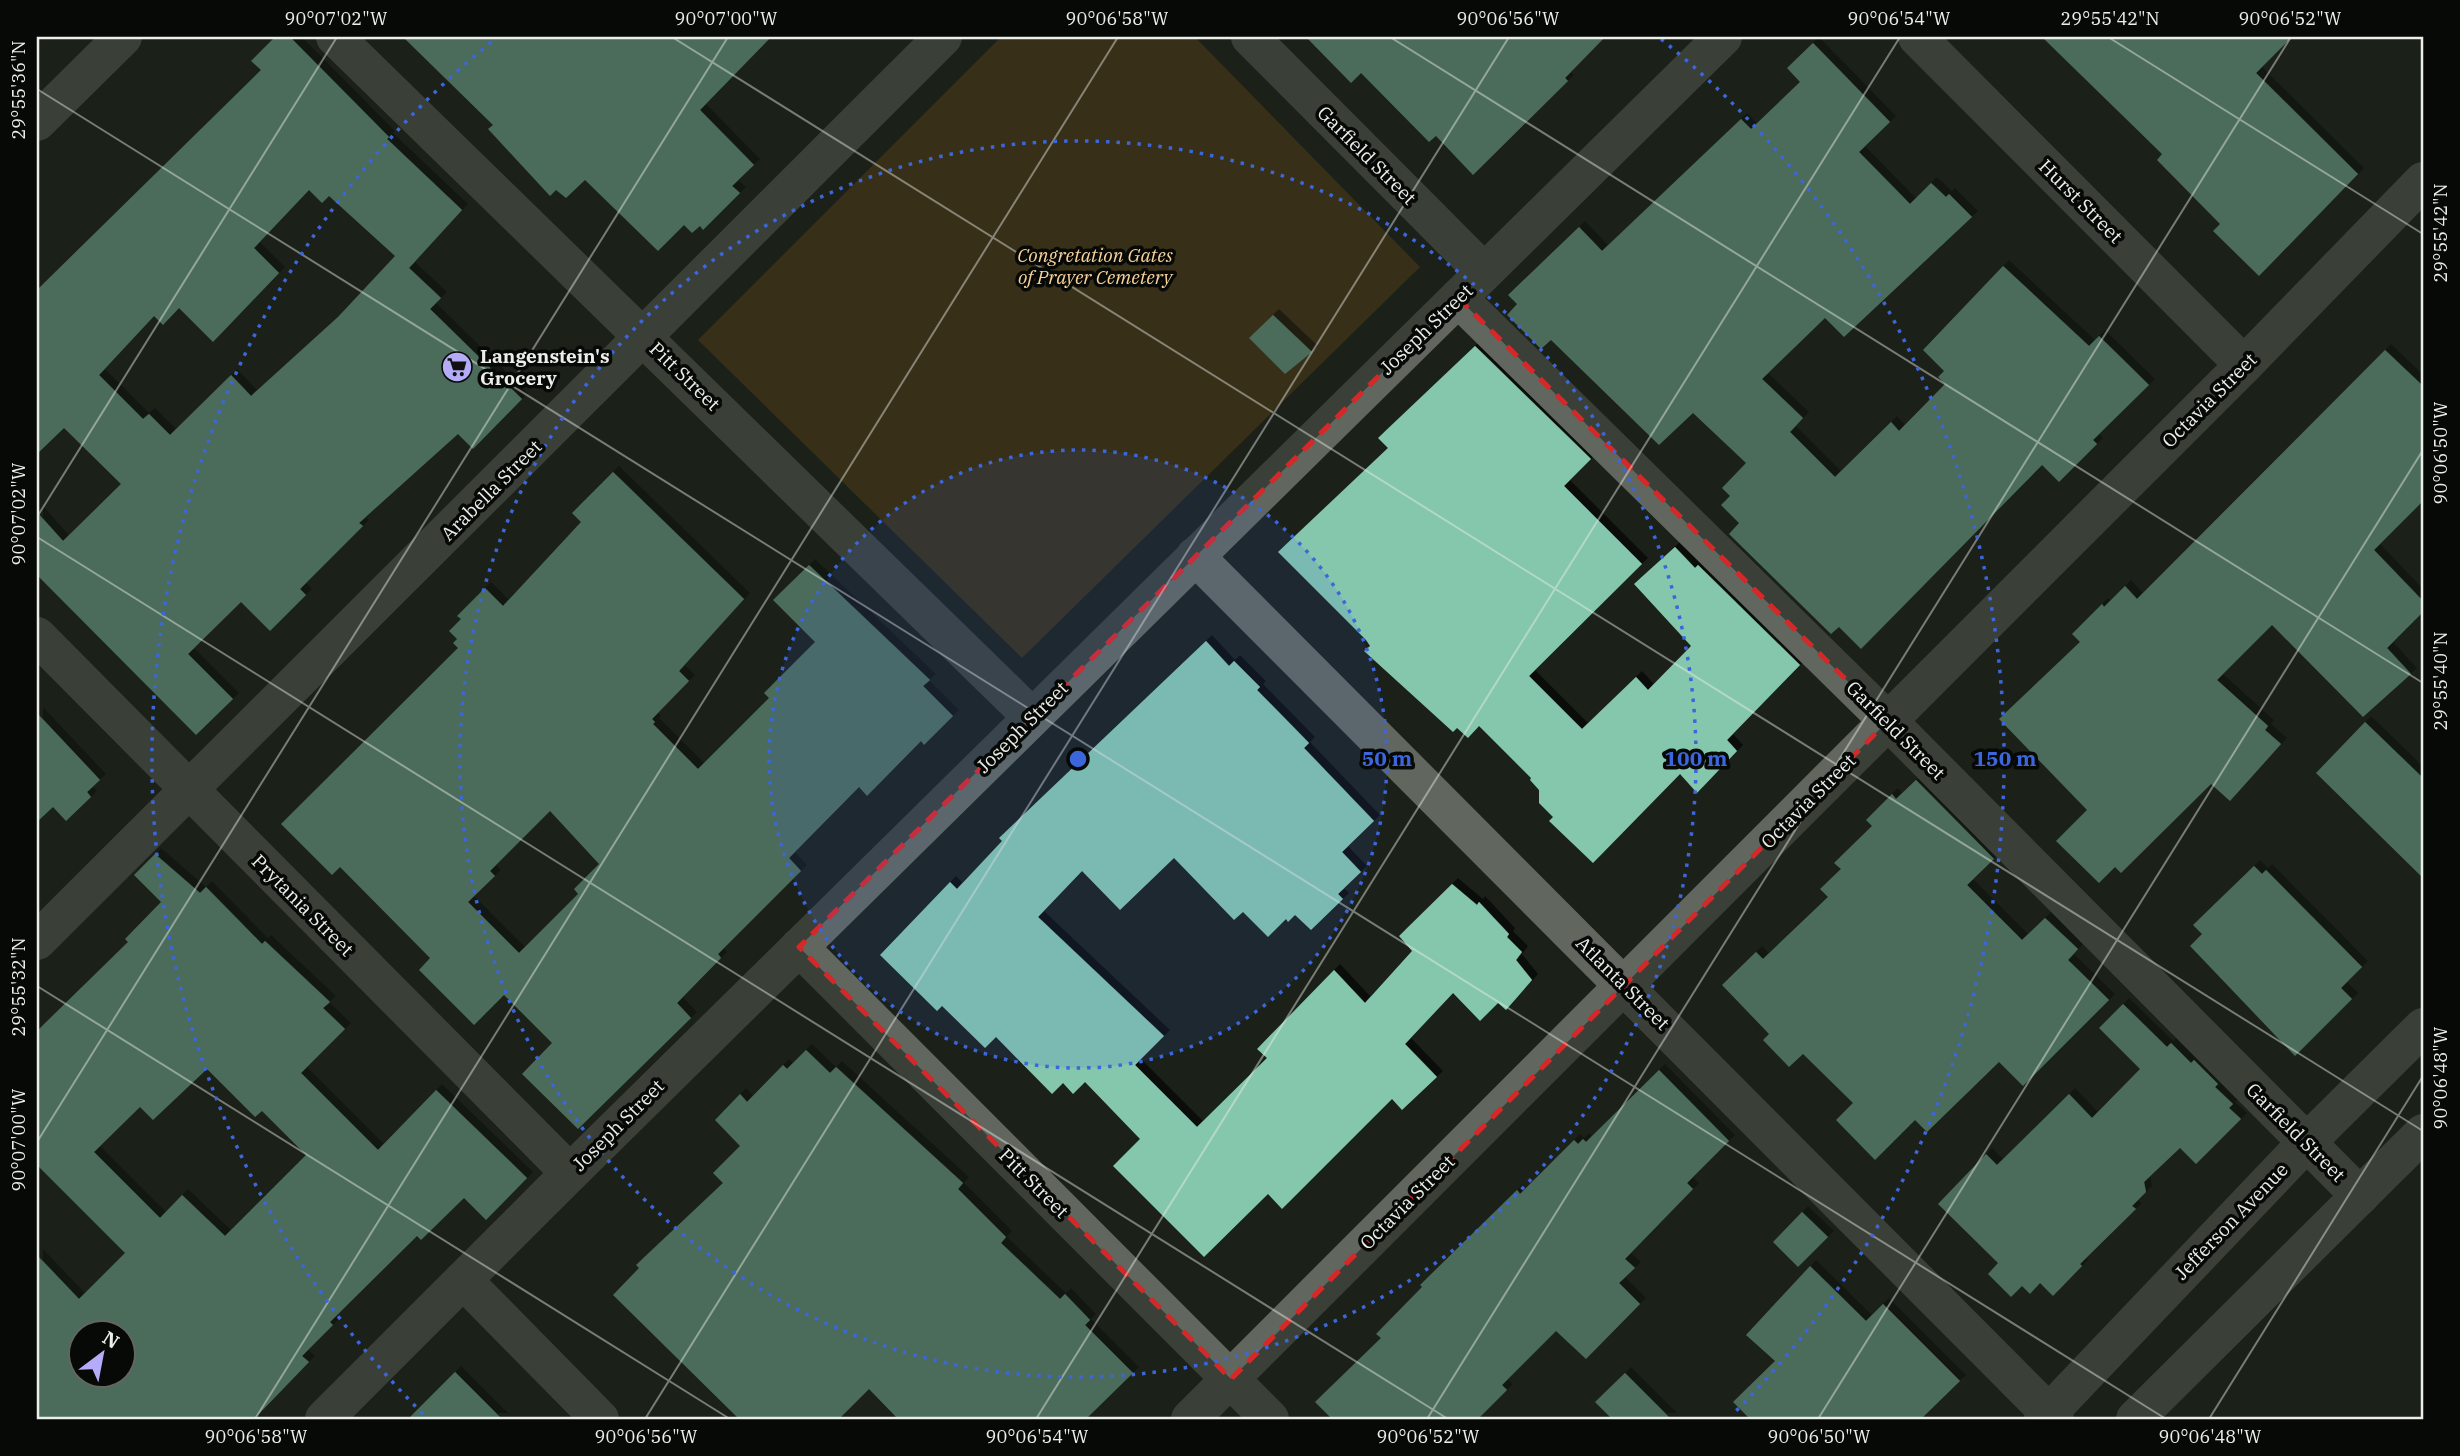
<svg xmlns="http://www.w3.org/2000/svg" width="2460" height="1456" font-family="'IBM Plex Serif',serif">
<defs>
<filter id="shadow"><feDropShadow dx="6" dy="-6" stdDeviation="0" flood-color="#0009"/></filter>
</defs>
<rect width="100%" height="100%" fill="#1b2019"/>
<!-- green -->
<path fill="#5a4015" d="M 1001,37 L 1195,37 L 1420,267 L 1022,658 L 698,340 Z"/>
<!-- building -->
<g fill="#85c7ac" fill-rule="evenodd" filter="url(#shadow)">
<path d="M 275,37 L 290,37 L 389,137 L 387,139 L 462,210 L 409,268 L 441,298 L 430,309 L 522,399 L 473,449 L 458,434 L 359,523 L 363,526 L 300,589 L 306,595 L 270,631 L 241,602 L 188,654 L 233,699 L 196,735 L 37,575 L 37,512 L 63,541 L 121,484 L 64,428 L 37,454 L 37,290 L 261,70 L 251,61 ZM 309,190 L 322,203 L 329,196 L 395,256 L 338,317 L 251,396 L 231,375 L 170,435 L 149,414 L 143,419 L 99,375 L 154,316 L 163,325 L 179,308 L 213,342 L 279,273 L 254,248 Z"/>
<path d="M 403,37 L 771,37 L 700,110 L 754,165 L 732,186 L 740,193 L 703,230 L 700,226 L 692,233 L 684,225 L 658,251 L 585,180 L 566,198 L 556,190 L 550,196 L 488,129 L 493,125 Z"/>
<path d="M 1306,37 L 1605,37 L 1565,78 L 1568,81 L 1473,175 L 1436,136 L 1429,142 L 1361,73 L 1351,83 Z"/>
<path d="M 2042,37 L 2292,37 L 2256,73 L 2358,174 L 2259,276 L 2213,231 L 2220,224 L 2157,160 L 2162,154 Z"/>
<path d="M 1813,43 L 1890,122 L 1859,152 L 1910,204 L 1931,183 L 1946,197 L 1949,194 L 1972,217 L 1844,337 L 1825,318 L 1762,379 L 1803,418 L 1790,432 L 1835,477 L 1891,422 L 1899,431 L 1945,384 L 1938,377 L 1944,371 L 1923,350 L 2003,266 L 2089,346 L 2099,336 L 2149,385 L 2093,440 L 2097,444 L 2059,482 L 2042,465 L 1861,649 L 1839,627 L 1831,634 L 1729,534 L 1739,523 L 1721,505 L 1730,496 L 1722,488 L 1746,463 L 1693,413 L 1659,445 L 1551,340 L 1541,349 L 1507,315 L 1517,304 L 1508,295 L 1579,227 L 1602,251 L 1741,119 L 1751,129 L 1800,82 L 1787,68 Z"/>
<path d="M 1273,315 L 1312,352 L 1285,374 L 1249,338 Z"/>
<path d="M 1475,346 L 1591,459 L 1564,486 L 1642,564 L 1529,676 L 1582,729 L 1636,677 L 1648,690 L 1691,646 L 1634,584 L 1675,547 L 1695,568 L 1698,565 L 1800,665 L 1727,740 L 1737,751 L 1697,793 L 1680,774 L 1593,863 L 1549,821 L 1553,817 L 1539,803 L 1539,790 L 1530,780 L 1531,778 L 1479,726 L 1468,738 L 1457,728 L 1453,732 L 1364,651 L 1370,646 L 1366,640 L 1278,552 L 1388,448 L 1378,438 Z"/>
<path d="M 2385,350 L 2423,386 L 2423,501 L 2374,550 L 2423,601 L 2423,612 L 2387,648 L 2411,674 L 2363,717 L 2272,625 L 2217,680 L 2268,726 L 2265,730 L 2281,744 L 2230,801 L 2211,784 L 2121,873 L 2115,867 L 2099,883 L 2056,841 L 2087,810 L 1999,719 L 2080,642 L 2072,634 L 2102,604 L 2104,607 L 2125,586 L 2137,599 Z"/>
<path d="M 613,472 L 744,599 L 679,671 L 689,681 L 652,719 L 655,722 L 653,724 L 698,769 L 769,698 L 764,693 L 815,642 L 773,600 L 809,565 L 930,680 L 923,686 L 953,716 L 924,745 L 921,741 L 867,796 L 859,787 L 789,858 L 801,871 L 718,954 L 721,958 L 677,1003 L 691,1018 L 578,1129 L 522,1074 L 552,1043 L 504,995 L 474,1025 L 419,970 L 430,958 L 340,867 L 332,875 L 281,824 L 458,648 L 453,643 L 457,639 L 449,631 L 461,619 L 457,616 L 485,588 L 503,606 L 581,522 L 572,513 ZM 550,811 L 599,864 L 574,889 L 578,894 L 519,953 L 468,902 L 495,876 L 490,871 Z"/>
<path d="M 1206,641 L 1229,666 L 1234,661 L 1260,687 L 1257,690 L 1309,743 L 1304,748 L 1374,821 L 1342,852 L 1361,872 L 1338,894 L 1343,899 L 1311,930 L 1295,915 L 1288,922 L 1286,919 L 1268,937 L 1243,912 L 1234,920 L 1174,858 L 1120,910 L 1082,871 L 1038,917 L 1164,1036 L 1135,1065 L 1197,1127 L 1267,1058 L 1257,1049 L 1334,970 L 1365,1003 L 1412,951 L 1399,936 L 1452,884 L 1477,905 L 1479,902 L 1509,934 L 1507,937 L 1522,952 L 1516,960 L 1532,980 L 1506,1010 L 1498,1003 L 1480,1021 L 1453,993 L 1405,1044 L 1437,1077 L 1402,1110 L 1392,1099 L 1282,1209 L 1268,1194 L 1204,1257 L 1113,1166 L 1140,1139 L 1085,1082 L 1073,1094 L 1063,1083 L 1052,1094 L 996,1037 L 985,1048 L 942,1006 L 937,1011 L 880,955 L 950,882 L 957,889 L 1002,841 L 999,838 Z"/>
<path d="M 37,713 L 100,780 L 87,792 L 91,797 L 66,821 L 53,807 L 37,822 Z"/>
<path d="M 2365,722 L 2423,778 L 2423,878 L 2316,773 Z"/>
<path d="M 1916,780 L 1994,859 L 1967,885 L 2022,940 L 2045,918 L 2078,949 L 2068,960 L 2109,1000 L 2023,1086 L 1999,1062 L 1927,1132 L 1915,1120 L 1875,1160 L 1836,1120 L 1853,1103 L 1803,1054 L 1789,1067 L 1763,1040 L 1769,1034 L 1722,985 L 1756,952 L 1763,959 L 1828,897 L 1820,889 L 1841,869 L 1834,863 L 1872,826 L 1866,820 L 1892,794 L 1896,799 Z"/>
<path d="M 155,854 L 200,893 L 206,887 L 262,944 L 265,941 L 330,1002 L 323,1008 L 345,1029 L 301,1073 L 378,1150 L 436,1090 L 527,1178 L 486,1220 L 464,1198 L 421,1240 L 417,1236 L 330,1322 L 333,1325 L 302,1356 L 309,1362 L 254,1419 L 37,1419 L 37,1255 L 79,1299 L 125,1253 L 37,1165 L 37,1031 L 128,942 L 125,939 L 161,902 L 134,875 ZM 207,1069 L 255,1117 L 262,1111 L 306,1155 L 225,1236 L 182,1195 L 160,1218 L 94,1152 L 140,1107 L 153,1120 ZM 80,1334 L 122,1334 L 122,1376 L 80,1376 Z"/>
<path d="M 2254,866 L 2262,874 L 2266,870 L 2362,967 L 2341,988 L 2352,999 L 2295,1056 L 2190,946 L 2202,934 L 2193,925 Z"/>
<path d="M 2123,1004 L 2167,1047 L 2171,1043 L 2191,1063 L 2194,1060 L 2218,1084 L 2215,1087 L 2233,1104 L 2229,1108 L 2241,1119 L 2196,1164 L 2180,1148 L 2144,1182 L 2146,1192 L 2132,1206 L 2136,1209 L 2080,1264 L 2082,1266 L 2053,1296 L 2040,1283 L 2030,1294 L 2022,1286 L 2011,1297 L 1988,1274 L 1998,1263 L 1938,1204 L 1986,1154 L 1997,1165 L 2069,1094 L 2092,1118 L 2140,1069 L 2099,1028 Z"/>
<path d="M 806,1050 L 830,1073 L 836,1067 L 963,1183 L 958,1189 L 1006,1237 L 1001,1243 L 1060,1299 L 1065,1294 L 1090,1320 L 1085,1325 L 1133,1373 L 1086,1419 L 898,1419 L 869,1389 L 839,1419 L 739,1419 L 613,1295 L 639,1268 L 636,1265 L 723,1183 L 713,1173 L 740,1146 L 715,1120 L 740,1094 L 747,1102 L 783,1065 L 787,1069 Z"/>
<path d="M 1659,1070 L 1729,1141 L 1687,1183 L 1693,1189 L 1625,1259 L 1635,1268 L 1619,1283 L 1640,1304 L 1586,1359 L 1556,1331 L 1502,1385 L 1507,1390 L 1478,1419 L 1332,1419 L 1315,1402 L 1381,1338 L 1376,1334 L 1422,1287 L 1420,1285 L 1517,1190 L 1520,1194 L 1574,1140 L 1578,1144 L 1583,1139 L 1586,1142 Z"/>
<path d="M 1802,1212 L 1828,1237 L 1798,1267 L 1773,1242 Z"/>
<path d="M 1810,1266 L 1866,1321 L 1883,1304 L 1960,1381 L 1921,1419 L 1750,1419 L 1733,1402 L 1775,1361 L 1746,1335 Z"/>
<path d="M 455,1372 L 502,1419 L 408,1419 Z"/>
<path d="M 1625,1373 L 1671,1419 L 1612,1419 L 1595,1402 Z"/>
</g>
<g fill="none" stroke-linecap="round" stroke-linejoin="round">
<!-- minor -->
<g stroke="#61675e" stroke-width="38">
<path d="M 335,37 L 1032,717"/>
<path d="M 1250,37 L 1484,272"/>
<path d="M 1917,37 L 2244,365"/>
<path d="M 37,122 L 123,37"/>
<path d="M 1458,298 L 1888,721 L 2360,1196"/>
<path d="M 1195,556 L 2055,1419"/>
<path d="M 37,636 L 570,1173"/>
<path d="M 37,941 L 943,37"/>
<path d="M 799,947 L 1270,1419"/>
<path d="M 463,1280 L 600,1419"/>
<path d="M 324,1419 L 570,1173 L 1723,37"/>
<path d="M 1190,1419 L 2244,365 L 2423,181"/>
<path d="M 2043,1419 L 2306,1143 L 2423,1027"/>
<path d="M 2135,1419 L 2423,1133"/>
</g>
</g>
<!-- marked area -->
<path d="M0 0H2460V1456H0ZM 1458,298 L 1888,721 L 1231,1379 L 799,947 Z" fill="#1b2019" fill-opacity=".55" fill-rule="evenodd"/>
<path fill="none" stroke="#d62828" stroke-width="5" stroke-dasharray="14 9" stroke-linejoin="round" d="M 1458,298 L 1888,721 L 1231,1379 L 799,947 Z"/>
<!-- ticks -->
<path fill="none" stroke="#ebeee9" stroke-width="2" stroke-opacity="0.45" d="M 672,37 L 2423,1131M 1390,37 L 2423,683M 2108,37 L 2423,234M 37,89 L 2166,1419M 37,517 L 337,37M 37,537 L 1448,1419M 37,986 L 730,1419M 37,1142 L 728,37M 255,1419 L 1118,37M 645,1419 L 1509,37M 1036,1419 L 1900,37M 1427,1419 L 2291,37M 1818,1419 L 2423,450M 2209,1419 L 2423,1076"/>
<!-- distance rings -->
<circle cx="1078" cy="759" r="309" fill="#3c66db" fill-opacity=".12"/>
<g fill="none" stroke="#3c66db" stroke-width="3.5" stroke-dasharray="3.5 7">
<circle cx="1078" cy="759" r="309"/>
<circle cx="1078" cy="759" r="618"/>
<path d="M423 1414A927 927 0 0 1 495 39M1661 39A927 927 0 0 1 1733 1414"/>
</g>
<!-- icons -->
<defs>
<g id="supermarket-disc" transform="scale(1.575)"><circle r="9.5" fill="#b4acf9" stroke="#070907"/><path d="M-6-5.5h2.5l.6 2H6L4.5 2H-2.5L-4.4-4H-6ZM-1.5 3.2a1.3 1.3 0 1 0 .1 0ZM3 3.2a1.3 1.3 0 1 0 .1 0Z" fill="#111"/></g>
</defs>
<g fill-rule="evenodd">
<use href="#supermarket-disc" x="457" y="367"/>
</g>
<g text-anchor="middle" stroke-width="7" stroke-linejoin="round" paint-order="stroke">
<!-- street labels -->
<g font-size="19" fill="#ebeee9" stroke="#070907">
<text transform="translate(1367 155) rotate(45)" y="7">Garfield Street</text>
<text transform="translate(2081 201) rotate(45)" y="7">Hurst Street</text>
<text transform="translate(1426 329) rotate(-44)" y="7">Joseph Street</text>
<text transform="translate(685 376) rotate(44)" y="7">Pitt Street</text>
<text transform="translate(2209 400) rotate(-45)" y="7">Octavia Street</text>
<text transform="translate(491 490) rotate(-45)" y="7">Arabella Street</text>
<text transform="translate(1022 727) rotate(-45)" y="7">Joseph Street</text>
<text transform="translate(1896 730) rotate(45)" y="7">Garfield Street</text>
<text transform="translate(1808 801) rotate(-45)" y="7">Octavia Street</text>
<text transform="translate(303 905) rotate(45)" y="7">Prytania Street</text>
<text transform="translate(1623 983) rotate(45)" y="7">Atlanta Street</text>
<text transform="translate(618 1125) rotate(-45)" y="7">Joseph Street</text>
<text transform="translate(2296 1132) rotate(45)" y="7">Garfield Street</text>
<text transform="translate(1034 1183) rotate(45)" y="7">Pitt Street</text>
<text transform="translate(1407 1202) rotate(-45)" y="7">Octavia Street</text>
<text transform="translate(2231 1221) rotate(-46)" y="7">Jefferson Avenue</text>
</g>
<!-- park labels -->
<g font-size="19" font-style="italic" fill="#fad399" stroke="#070907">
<text x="1095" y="262">Congretation Gates<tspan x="1095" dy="22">of Prayer Cemetery</tspan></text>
</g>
<!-- poi labels -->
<g font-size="19" font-weight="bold" fill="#ebeee9" stroke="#070907" text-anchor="start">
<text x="480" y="363">Langenstein's<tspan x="480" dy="22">Grocery</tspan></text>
</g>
</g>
<circle cx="1078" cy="759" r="10" fill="#3c66db" stroke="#070907" stroke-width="3.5"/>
<g font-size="21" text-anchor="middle" font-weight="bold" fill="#3c66db" stroke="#070907" stroke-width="7" stroke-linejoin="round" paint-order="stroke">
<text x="1387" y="766">50 m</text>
<text x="1696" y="766">100 m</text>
<text x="2005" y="766">150 m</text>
</g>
<!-- border -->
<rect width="2460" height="1456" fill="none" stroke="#070907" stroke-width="77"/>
<!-- north arrow -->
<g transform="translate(102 1354) rotate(32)"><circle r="33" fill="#070907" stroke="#626561" stroke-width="2"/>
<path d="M0-5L12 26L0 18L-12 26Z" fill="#b4acf9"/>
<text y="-10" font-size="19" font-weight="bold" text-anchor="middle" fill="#ebeee9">N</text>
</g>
<rect x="38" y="38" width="2384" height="1380" fill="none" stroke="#ebeee9" stroke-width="2.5"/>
<g font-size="18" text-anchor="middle" fill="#ebeee9">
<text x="336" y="25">90°07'02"W</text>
<text x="726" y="25">90°07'00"W</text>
<text x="1117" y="25">90°06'58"W</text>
<text x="1508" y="25">90°06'56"W</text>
<text x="1899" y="25">90°06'54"W</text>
<text x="2110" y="25">29°55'42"N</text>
<text x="2290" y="25">90°06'52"W</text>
<text transform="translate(19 90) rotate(-90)" y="6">29°55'36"N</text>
<text transform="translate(2441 233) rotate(-90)" y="6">29°55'42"N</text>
<text transform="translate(2441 453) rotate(-90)" y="6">90°06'50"W</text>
<text transform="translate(19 514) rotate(-90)" y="6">90°07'02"W</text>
<text transform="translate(2441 681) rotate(-90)" y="6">29°55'40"N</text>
<text transform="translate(19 987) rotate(-90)" y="6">29°55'32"N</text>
<text transform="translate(2441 1078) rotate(-90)" y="6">90°06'48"W</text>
<text transform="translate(19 1140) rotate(-90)" y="6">90°07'00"W</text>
<text x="256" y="1443">90°06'58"W</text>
<text x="646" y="1443">90°06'56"W</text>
<text x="1037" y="1443">90°06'54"W</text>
<text x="1428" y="1443">90°06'52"W</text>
<text x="1819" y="1443">90°06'50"W</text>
<text x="2210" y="1443">90°06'48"W</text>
</g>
</svg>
